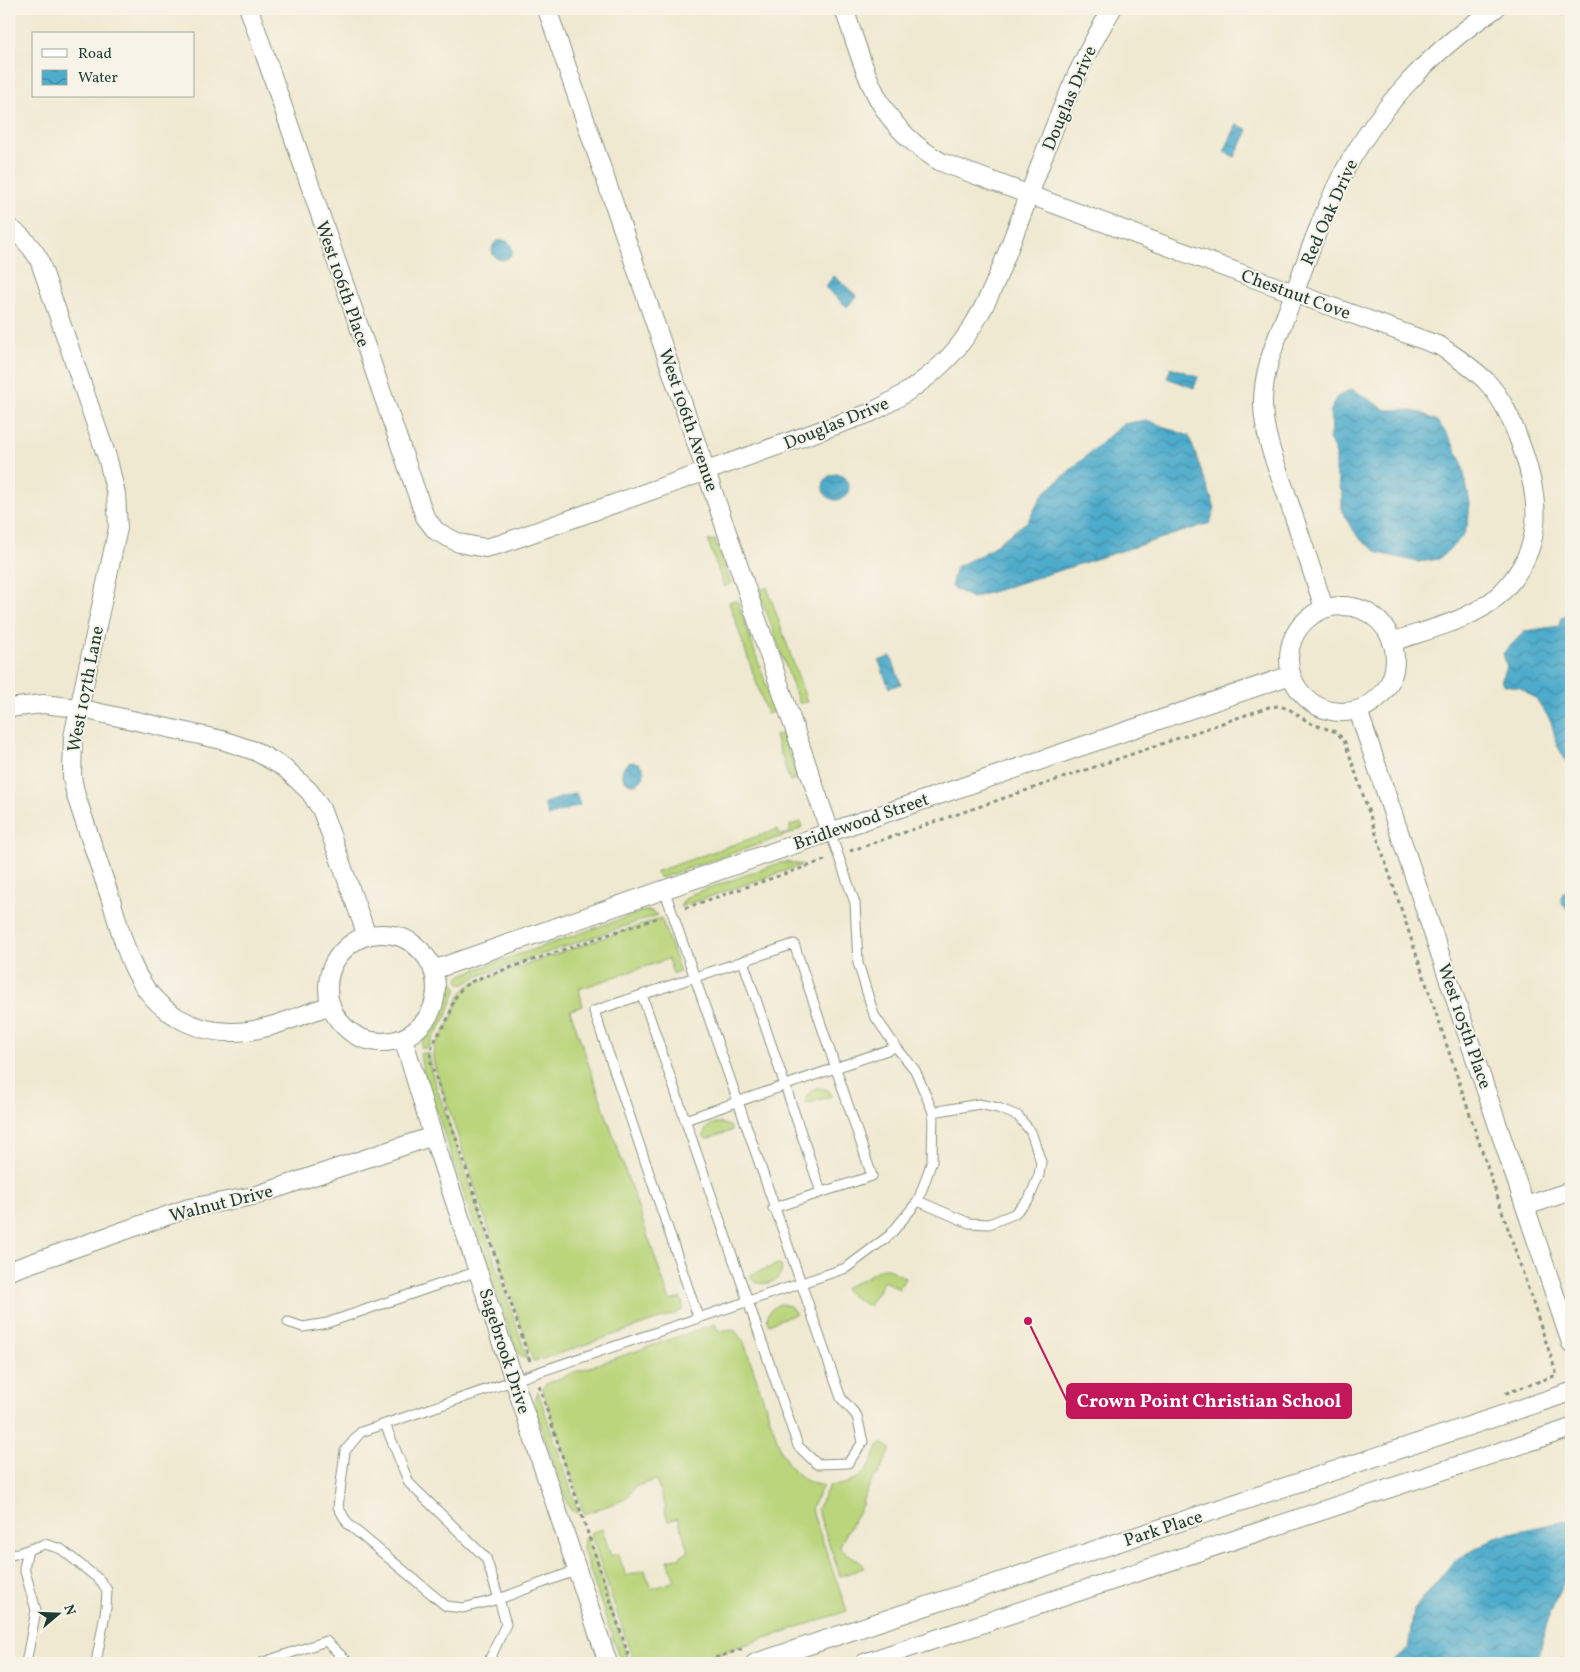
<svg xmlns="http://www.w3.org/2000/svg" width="1580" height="1672" font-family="Vollkorn,serif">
<defs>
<pattern id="water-waves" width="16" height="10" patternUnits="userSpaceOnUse" patternTransform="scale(1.25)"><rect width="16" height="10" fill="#4dabcb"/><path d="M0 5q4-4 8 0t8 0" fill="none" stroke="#3f8ca6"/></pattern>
</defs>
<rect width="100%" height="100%" fill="#f7f3e8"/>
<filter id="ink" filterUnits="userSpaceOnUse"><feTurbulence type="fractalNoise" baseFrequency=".02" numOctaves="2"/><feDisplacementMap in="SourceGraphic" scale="10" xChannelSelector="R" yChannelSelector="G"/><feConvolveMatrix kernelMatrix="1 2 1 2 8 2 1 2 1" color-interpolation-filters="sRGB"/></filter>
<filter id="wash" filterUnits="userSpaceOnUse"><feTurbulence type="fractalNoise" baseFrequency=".0096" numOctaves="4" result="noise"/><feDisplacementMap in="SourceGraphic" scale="20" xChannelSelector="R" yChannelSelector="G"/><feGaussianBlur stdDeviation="1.12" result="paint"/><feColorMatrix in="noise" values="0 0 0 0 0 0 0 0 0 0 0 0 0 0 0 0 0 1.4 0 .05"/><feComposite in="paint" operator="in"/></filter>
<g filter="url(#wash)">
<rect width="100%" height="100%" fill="#f0e9d1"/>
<!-- grass -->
<g fill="#bad57b" stroke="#6c8958">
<path d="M 715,540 L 731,583 L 724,587 L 708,541 Z"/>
<path d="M 767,587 L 807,702 L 799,703 L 759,591 Z"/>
<path d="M 737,600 L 775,711 L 767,714 L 729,602 Z"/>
<path d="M 783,734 L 797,778 L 790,781 L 775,736 Z"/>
<path d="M 800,822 L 802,827 L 792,833 L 660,878 L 655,872 L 778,829 L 779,833 C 784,835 787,835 790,831 L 790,825 Z"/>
<path d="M 788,862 L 802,865 L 680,907 L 684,900 L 692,894 L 780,863 Z"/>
<path d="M 644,911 L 650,911 L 658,915 L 479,976 L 462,985 L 457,979 L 463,974 Z"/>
<path d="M 661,918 L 680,972 L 673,973 L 668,959 L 579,989 L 583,1006 L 570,1010 L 670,1301 L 681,1298 L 683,1306 L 682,1310 L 677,1313 L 540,1360 L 533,1361 L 435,1068 C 427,1043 443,1039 451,1019 C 457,1003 458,992 473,983 Z"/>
<path d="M 453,982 L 458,989 C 452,997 451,1006 447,1015 C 442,1027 432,1036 429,1048 L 421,1048 C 423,1034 434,1025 439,1012 C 444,1002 446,992 453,982 Z"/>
<path d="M 420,1053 L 428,1053 L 430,1067 L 528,1360 L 522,1357 L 515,1348 L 422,1067 Z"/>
<path d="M 815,1088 C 822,1088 830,1088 832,1096 L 806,1104 C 804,1097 810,1092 815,1088 Z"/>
<path d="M 715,1123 L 721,1123 L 731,1127 L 731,1131 L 706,1139 L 704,1137 C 704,1130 708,1125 715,1123 Z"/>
<path d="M 778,1264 L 781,1265 C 786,1281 759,1291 750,1277 L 752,1274 Z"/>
<path d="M 884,1268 L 888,1268 L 905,1278 L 899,1289 L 884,1281 L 869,1306 C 860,1301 850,1297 844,1288 L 865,1278 L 879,1269 Z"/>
<path d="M 780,1304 L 790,1306 L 796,1314 L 768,1324 C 766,1314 770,1308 780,1304 Z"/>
<path d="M 715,1324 L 718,1331 L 731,1329 L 736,1332 L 744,1342 L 781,1451 C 791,1471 802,1482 823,1486 L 811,1508 L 847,1611 L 690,1663 L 634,1663 L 590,1533 L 602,1529 L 611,1556 L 618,1554 L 626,1576 L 645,1570 L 651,1589 L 675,1581 L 668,1560 L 681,1557 L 681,1555 L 689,1551 L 678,1518 L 668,1521 L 664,1509 L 666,1508 L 656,1480 L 636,1486 L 626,1499 L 584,1514 L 542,1388 L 546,1384 L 575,1372 Z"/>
<path d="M 538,1391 L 579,1514 L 571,1510 L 568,1505 L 535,1409 L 535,1400 Z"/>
<path d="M 884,1444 L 890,1449 L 890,1451 L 878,1475 L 874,1477 L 863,1499 L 862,1505 L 840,1545 C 843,1557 857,1554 864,1568 L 840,1576 L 817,1509 L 829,1486 C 857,1485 871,1471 878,1445 Z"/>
<path d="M 587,1535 L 629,1663 L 621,1663 L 583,1549 L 584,1538 Z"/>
</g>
<!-- water -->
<g fill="url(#water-waves)" stroke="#367480">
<path d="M 1237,124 L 1248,130 L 1235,157 L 1224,152 Z"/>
<circle cx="502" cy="250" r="10"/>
<path d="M 834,276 L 857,296 L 847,307 L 825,287 Z"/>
<path d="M 1171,367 L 1198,377 L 1194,388 L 1167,378 Z"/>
<path d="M 1352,389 L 1386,410 L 1404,410 L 1422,413 L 1437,421 L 1451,440 L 1462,463 L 1470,503 L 1468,523 L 1463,536 L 1439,559 L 1418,562 L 1379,553 L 1362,541 L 1351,527 L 1342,511 L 1342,493 L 1336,473 L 1336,454 L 1329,439 L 1332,427 L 1330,413 L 1336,398 Z"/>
<path d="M 1146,420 L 1189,436 L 1215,508 L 1210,523 L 972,598 L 951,587 L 956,567 L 983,554 L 1028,521 L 1043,494 L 1123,424 Z"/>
<circle cx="836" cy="487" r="13"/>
<path d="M 1571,613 L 1571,770 L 1557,745 L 1551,721 L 1537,700 L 1521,688 L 1505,685 L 1501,681 L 1507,667 L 1503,653 L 1525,631 L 1559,626 L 1561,617 Z"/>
<path d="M 891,656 L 901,684 L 889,688 L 879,661 Z"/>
<circle cx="633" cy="773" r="11"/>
<path d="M 576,793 L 580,805 L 548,816 L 544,803 Z"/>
<path d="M 1571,890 L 1571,909 C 1564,909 1561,904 1561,897 L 1563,893 Z"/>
<path d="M 1571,1520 L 1571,1569 L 1557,1596 L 1544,1633 L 1538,1663 L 1392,1663 L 1408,1649 L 1414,1609 L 1454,1561 L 1501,1535 Z"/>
</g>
</g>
<g filter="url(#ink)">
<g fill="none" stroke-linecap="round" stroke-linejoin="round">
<!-- lane casing -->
<g stroke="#889382" stroke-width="11">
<g id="lane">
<path d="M 743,961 L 821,1192"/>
<path d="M 642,995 L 798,1446 L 817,1464 L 848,1463 L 863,1442 L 857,1416 L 841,1398 L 664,889"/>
<path d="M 685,1120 L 896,1047"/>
<path d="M 918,1201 L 969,1223 L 989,1224 L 1014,1214 L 1029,1199 L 1039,1175 L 1041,1162 L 1031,1132 L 1018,1116 L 998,1108 L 979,1104 L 933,1112"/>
<path d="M 698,1317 L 594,1011 L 794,944 L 872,1176 L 773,1208"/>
<path d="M 288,1322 L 303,1327 L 327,1323 L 478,1271"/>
<path d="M 385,1424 L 361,1432 L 345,1451 L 338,1507 L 348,1524 L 446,1606 L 463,1608 L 499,1599 L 486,1558 L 409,1483 L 385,1424 L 846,1268 L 890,1235 L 918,1201 L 932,1161 L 933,1112 L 915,1070 L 896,1047 L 874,1015 L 858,963 L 855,903 L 830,832"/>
<path d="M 9,1556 L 45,1544 L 61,1549 L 101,1581 L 107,1590 L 106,1608 L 96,1663"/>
<path d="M 26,1663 L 36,1610 L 24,1568 L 28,1550"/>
<path d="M 261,1663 L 326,1641 L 349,1663"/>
<path d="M 488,1663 L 506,1624 L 499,1599 L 577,1570"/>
</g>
</g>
<!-- street casing -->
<g stroke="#889382" stroke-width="20">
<g id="street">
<path d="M 249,9 L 425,517 L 436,531 L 459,543 L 485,548 L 501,544 L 870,413 C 902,397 935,375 958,347 C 989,308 1004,260 1022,214 C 1037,175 1050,135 1067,97 C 1080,66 1095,37 1112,9"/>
<path d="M 547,9 L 830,832"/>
<path d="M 844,9 C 867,75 876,124 941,162 L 1272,285 L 1440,346 C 1456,357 1472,367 1486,381 C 1502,398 1511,418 1519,440 C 1541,498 1547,548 1499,595 C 1473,620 1426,630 1392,642"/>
<path d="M 9,228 C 22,235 31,246 39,259 L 108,460 L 116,494 L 118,528 L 73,737 L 72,777 L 76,796 C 88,831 99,865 111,900 C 119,926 126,955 139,978 C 158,1012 194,1033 233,1032 C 266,1032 300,1015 331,1005"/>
<circle cx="1342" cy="659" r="53"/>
<path d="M 1324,608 C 1312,570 1299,532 1286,493 C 1276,465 1264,436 1263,406 C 1262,367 1280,332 1293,297 C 1307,258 1321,218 1339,181 C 1375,112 1430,51 1495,9"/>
<path d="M 9,708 L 43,704 L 78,708 L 222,740 L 255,751 L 285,768 L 310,792 L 321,809 L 330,832 L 367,936"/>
<path d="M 1358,710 L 1571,1343"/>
<circle cx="382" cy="988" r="54"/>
<path d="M 433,970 L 830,832 L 1291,675"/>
<path d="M 403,1038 L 433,1136 L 608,1663"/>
<path d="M 1526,1206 L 1571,1191"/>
<path d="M 9,1271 L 189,1208 L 254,1196 L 433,1136"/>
<path d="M 755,1663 L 1571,1392"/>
<path d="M 864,1663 L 1571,1428"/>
</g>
</g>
<!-- path -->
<g stroke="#889382" stroke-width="3" stroke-dasharray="4 4" stroke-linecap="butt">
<path d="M 850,851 L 1269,707 L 1279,706 L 1289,709 L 1310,723 L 1336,732 L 1344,740 L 1352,762 L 1557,1375 L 1504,1394"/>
<path d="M 685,908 L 828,859"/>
<path d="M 530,1361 L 430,1060 C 431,1039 440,1035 448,1018 C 451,1013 451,1008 453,1003 C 458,990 465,984 477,979 L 660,917"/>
<path d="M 539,1386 L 631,1663"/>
<path d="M 700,1663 L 745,1648"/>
</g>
<!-- lane -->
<use href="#lane" stroke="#fff" stroke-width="9"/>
<!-- street -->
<use href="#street" stroke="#fff" stroke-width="18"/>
</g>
</g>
<g text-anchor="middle" stroke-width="4" stroke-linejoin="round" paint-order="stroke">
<!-- street labels -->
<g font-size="18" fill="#1f3d34" stroke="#f7f3e8">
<text transform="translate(1069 98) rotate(-67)" y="6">Douglas Drive</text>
<text transform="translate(1329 212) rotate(-66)" y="6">Red Oak Drive</text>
<text transform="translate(343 284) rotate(71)" y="6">West 106th Place</text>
<text transform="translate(1296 294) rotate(20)" y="6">Chestnut Cove</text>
<text transform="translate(689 420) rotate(71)" y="6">West 106th Avenue</text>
<text transform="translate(836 423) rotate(-22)" y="6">Douglas Drive</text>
<text transform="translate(85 689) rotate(-79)" y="6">West 107th Lane</text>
<text transform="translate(861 821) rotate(-19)" y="6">Bridlewood Street</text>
<text transform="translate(1465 1026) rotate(71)" y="6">West 105th Place</text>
<text transform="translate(221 1203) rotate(-14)" y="6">Walnut Drive</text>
<text transform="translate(505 1351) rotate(72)" y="6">Sagebrook Drive</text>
<text transform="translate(1163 1528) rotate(-18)" y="6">Park Place</text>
</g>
</g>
<!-- callouts -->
<path fill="none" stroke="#c2185b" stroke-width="2" d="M1028 1321L1067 1401"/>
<circle fill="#c2185b" stroke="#f7f3e8" stroke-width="2" cx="1028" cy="1321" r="5"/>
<rect fill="#c2185b" stroke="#c2185b" stroke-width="2" x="1067" y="1384" width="284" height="34" rx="5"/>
<g font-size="19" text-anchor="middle" font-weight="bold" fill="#fff">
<text x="1209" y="1407">Crown Point Christian School</text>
</g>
<!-- margin -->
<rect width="1580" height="1672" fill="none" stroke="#f7f3e8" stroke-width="30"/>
<!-- legend -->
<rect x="32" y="32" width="162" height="65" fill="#f7f3e8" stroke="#a1aaa0"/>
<rect x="42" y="49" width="25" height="8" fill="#ffffff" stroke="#a1aaa0"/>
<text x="78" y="58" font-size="15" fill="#1f3d34">Road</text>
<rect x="42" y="70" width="25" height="15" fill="url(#water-waves)" stroke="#a1aaa0"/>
<text x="78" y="82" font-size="15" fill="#1f3d34">Water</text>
<!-- north arrow -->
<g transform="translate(58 1614) rotate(71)" stroke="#f7f3e8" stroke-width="4" paint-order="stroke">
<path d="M0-4L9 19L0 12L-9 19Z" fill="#1f3d34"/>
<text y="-8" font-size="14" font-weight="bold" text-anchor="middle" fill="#1f3d34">N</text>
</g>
</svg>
